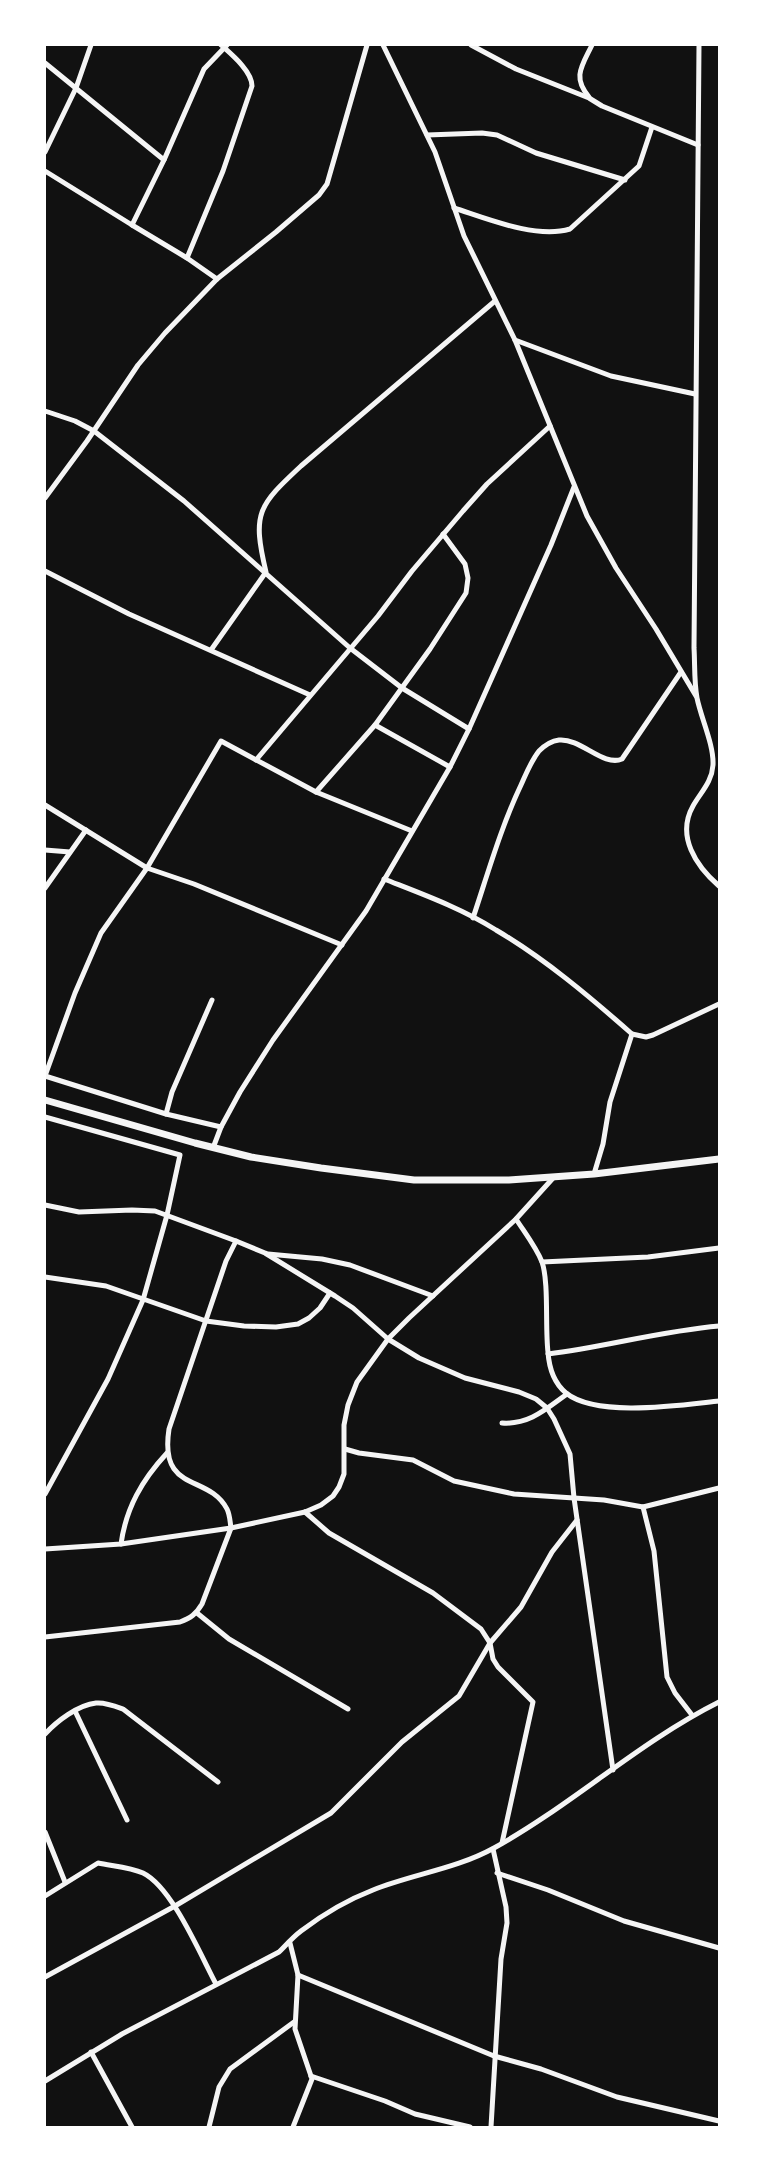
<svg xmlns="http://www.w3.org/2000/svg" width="764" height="2172" font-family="'Nunito Sans',sans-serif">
<rect width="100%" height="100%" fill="#111"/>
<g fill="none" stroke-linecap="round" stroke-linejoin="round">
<!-- minor -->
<g stroke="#f5f5f5" stroke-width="5">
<path d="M 383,45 L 435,152 L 464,236 L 515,340 L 587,516 L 616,568 L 656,629 L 696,696"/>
<path d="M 471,45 L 516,69 L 589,98 L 602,106 L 698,145"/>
<path d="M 699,45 L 694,648 C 695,664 694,682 697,698 C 701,718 714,745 713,765 C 712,782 701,792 693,806 C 676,836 696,866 719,886"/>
<path d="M 45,63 L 164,160"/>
<path d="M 589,97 C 572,77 582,66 592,45"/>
<path d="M 427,135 L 482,133 L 497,135 L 536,153 L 625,180"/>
<path d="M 45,152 L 76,88 L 91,45"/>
<path d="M 45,171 L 132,225"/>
<path d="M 454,208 C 488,219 536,239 570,229 L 639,166 L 652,127"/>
<path d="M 187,258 L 223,171 L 252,86 C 252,71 231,54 221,45"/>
<path d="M 217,279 L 187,258 L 132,225 L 164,160 L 204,69 L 227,45"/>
<path d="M 515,340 L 611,376 L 695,394"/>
<path d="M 45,411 L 75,421 L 94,431 L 184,501 L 350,648 L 402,688 L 469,729"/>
<path d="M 45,498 L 87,441 L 138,365 L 165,333 L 217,279 L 276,232 L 319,195 L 327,184 L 367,45"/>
<path d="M 45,571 L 129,614 L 310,695"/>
<path d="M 211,650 L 266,572 C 252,513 258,506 301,466 L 495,301"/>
<path d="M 375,725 L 450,767"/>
<path d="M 256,760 L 378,616 L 412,571 L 463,511 L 487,484 L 550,426"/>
<path d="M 316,792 L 375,725 L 430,649 L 466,593 L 468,578 L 465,564 L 443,534"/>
<path d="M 45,805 L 147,868 L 194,884 L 342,945"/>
<path d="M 45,850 L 70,852"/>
<path d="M 384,879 C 422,894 461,908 496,930 C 545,959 589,996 632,1034 L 646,1037 L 653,1035 L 719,1004"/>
<path d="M 45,888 L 86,830"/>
<path d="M 473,918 C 488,873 501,827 521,785 C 526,774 531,761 539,751 C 544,746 551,741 559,740 C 581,738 603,767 622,759 L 681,672"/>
<path d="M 45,1076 L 166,1114 L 221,1127 L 240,1092 L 273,1040 L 366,911 L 450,767 L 469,729 L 551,545 L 574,487"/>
<path d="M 45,1076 L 75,993 L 101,933 L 147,868 L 221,741 L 316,792 L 412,831"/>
<path d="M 166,1114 L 172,1092 L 212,1000"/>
<path d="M 45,1117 L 180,1155 L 167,1215 L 143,1300 L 108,1379 L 45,1494"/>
<path d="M 213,1148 L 221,1127"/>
<path d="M 594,1174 L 603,1144 L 610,1102 L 632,1034"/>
<path d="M 45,1205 L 79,1212 L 132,1210 L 155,1211 L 236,1241 L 265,1253 L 335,1296 L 353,1308 L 388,1339 L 419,1358 L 465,1378 L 519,1392 L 536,1399 L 547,1408 L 554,1419 L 570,1454 L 574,1498 L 613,1770"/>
<path d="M 516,1219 C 525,1233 536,1247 542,1262 C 549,1282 545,1328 548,1352 C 549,1367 554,1383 566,1393 C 597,1418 681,1405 719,1401"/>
<path d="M 268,1254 L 322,1259 L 350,1265 L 433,1296"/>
<path d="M 542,1262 L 648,1257 L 719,1248"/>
<path d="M 45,1277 L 106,1286 L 206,1321 L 244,1326 L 276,1327 L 298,1324 L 309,1318 L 320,1308 L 330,1293"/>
<path d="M 548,1354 C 605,1347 661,1331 719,1326"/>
<path d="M 502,1423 C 529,1425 546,1409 567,1394"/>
<path d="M 345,1449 L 359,1453 L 413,1460 L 454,1481 L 514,1494 L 604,1500 L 643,1507 L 719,1488"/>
<path d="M 643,1507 L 654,1551 L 667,1677 L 675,1693 L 692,1715"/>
<path d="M 305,1512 L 329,1533 L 433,1593 L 481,1629 L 490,1643 L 493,1659 L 498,1667 L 533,1702 L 502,1843"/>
<path d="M 121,1544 C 126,1508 142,1480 167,1453"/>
<path d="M 45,1549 L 121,1544 L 231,1528 L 305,1512 L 321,1505 L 333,1496 L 339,1487 L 344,1474 L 344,1425 L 348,1405 L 357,1382 L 388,1339 L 409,1318 L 516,1219 L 554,1177"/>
<path d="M 197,1613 L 229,1639 L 348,1709"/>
<path d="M 45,1637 L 180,1622 C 191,1618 196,1614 202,1604 L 231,1528 C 230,1522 230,1515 227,1509 C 208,1473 159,1494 169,1429 L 226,1261 L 236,1241"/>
<path d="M 75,1711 L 127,1820"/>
<path d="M 45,1734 C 57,1721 78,1705 96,1703 C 105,1702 115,1706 123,1709 L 218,1782"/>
<path d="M 45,1832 L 65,1882"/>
<path d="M 497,1873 L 548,1890 L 624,1921 L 719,1948"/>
<path d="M 45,1896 L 98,1863 C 112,1866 130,1867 143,1873 C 172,1887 200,1954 216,1984"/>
<path d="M 290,1943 L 298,1975 L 295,2029 L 312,2079 L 293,2127"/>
<path d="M 298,1975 L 494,2056 L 541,2069 L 617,2097 L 719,2121"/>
<path d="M 45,1977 L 175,1906 L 331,1813 L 402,1742 L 459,1696 L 490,1643 L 521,1607 L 552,1552 L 577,1520"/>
<path d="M 91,2052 L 132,2127"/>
<path d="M 311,2076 L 385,2101 L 415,2114 L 470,2127"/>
<path d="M 45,2081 L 122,2034 L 279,1952 C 286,1945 293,1937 301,1931 C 322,1915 347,1900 373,1890 C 413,1874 456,1869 494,1848 C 572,1805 639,1742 719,1702"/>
<path d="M 209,2127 L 219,2087 L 230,2069 L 294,2022"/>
<path d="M 491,2127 L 501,1959 L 507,1923 L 506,1907 L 493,1849"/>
</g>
<!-- secondary -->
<path stroke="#f5f5f5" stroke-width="7" d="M 45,1100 L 195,1143 L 251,1157 L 321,1168 L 414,1180 L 509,1180 L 594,1174 L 719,1159"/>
</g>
<!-- border -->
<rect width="764" height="2172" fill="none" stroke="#ffffff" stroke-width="92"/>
</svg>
